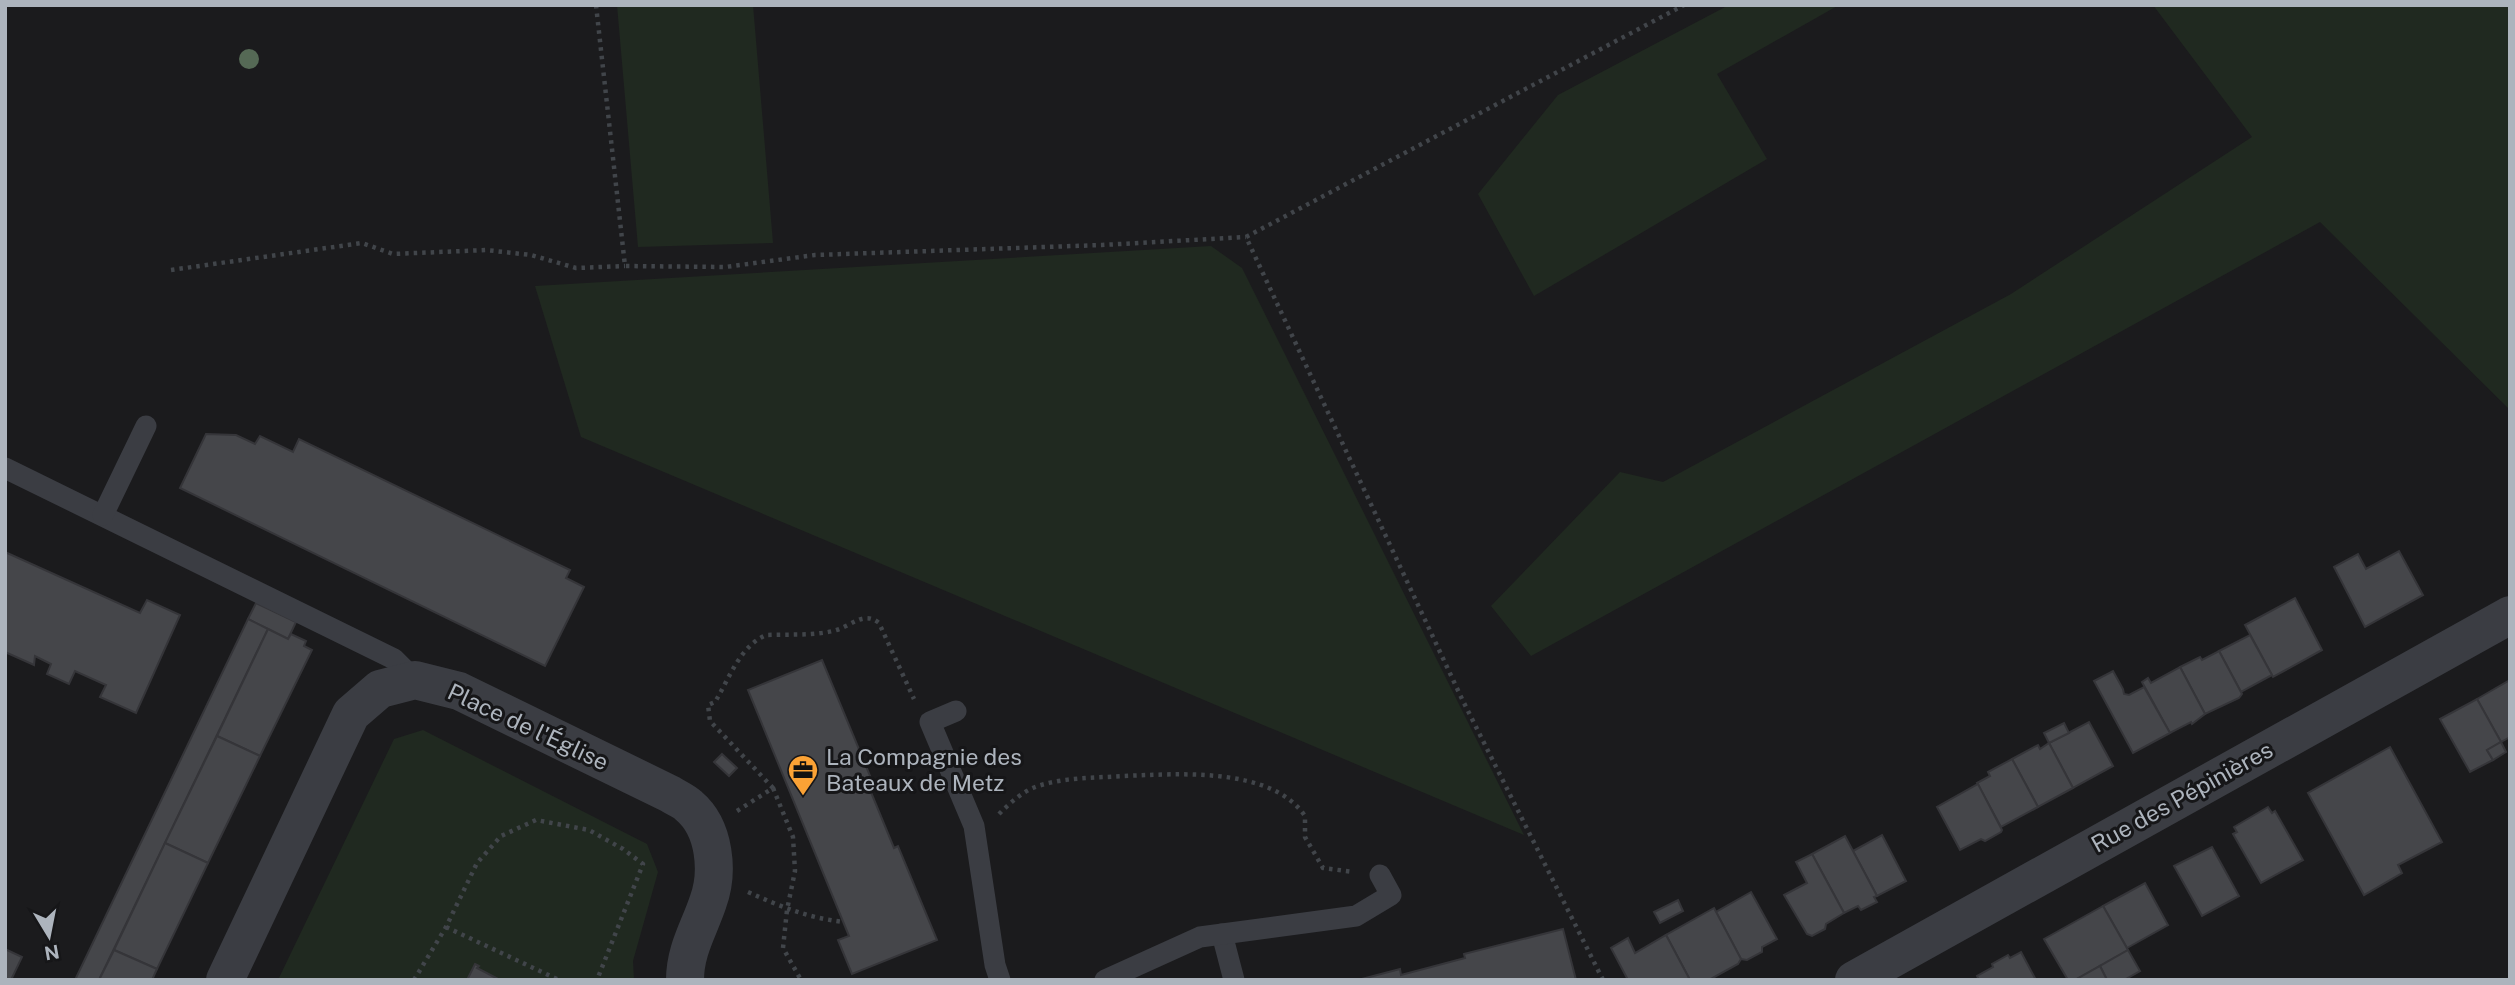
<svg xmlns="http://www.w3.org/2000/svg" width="2515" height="985" font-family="'Public Sans',sans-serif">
<rect width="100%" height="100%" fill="#1b1b1d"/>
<!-- green -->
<g fill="#202920">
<path d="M 617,5 L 753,5 L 773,243 L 638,247 Z"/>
<path d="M 1729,5 L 1839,5 L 1717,74 L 1767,159 L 1534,296 L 1478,194 L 1558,95 Z"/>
<path d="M 2153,5 L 2510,5 L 2510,410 L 2320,222 L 1531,656 L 1491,606 L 1620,472 L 1663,482 L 2011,294 L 2252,137 Z"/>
<path d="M 1211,246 L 1242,268 L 1524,835 L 581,437 L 535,286 Z"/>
<path d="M 423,730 L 647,844 L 658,872 L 633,961 L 634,980 L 278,980 L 394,739 Z"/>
</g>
<!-- building -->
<g fill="#45464a" stroke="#353539" stroke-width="2">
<path d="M 206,434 L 236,435 L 255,444 L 260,436 L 293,452 L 299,439 L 570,570 L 566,578 L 584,587 L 545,666 L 180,488 Z"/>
<path d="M 2399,551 L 2423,595 L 2365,627 L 2334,567 L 2358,554 L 2366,569 Z"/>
<path d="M 5,552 L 140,613 L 147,600 L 180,615 L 136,713 L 100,697 L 106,685 L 75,671 L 69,684 L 47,674 L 51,664 L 35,656 L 34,665 L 5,652 Z"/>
<path d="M 2295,598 L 2322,650 L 2273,677 L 2245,625 Z"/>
<path d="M 256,603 L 296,622 L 288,639 L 248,619 Z"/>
<path d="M 248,619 L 268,629 L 99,980 L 75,980 Z"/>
<path d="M 268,629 L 288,639 L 291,634 L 306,641 L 304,646 L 312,650 L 260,756 L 217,736 Z"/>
<path d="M 2250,635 L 2272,675 L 2241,692 L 2219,651 Z"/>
<path d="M 2219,651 L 2242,694 L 2239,698 L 2205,714 L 2180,667 L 2200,657 L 2202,660 Z"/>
<path d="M 822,660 L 873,783 L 868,785 L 894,848 L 898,846 L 937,940 L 852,974 L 838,940 L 849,936 L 748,690 Z"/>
<path d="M 2180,667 L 2205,714 L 2192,724 L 2191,722 L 2170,733 L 2142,682 L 2148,678 L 2151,683 Z"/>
<path d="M 2113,671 L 2123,689 L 2124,694 L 2129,695 L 2144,687 L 2170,733 L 2133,753 L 2094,681 Z"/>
<path d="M 2510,680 L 2510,737 L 2501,742 L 2477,699 Z"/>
<path d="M 2477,699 L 2501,742 L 2487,750 L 2493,760 L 2470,772 L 2440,719 Z"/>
<path d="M 2089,722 L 2113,766 L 2073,788 L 2049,743 Z"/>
<path d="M 2064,723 L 2069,733 L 2049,743 L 2044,733 Z"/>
<path d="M 217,736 L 260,756 L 208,863 L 165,843 Z"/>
<path d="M 2501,742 L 2506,752 L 2493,760 L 2487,750 Z"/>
<path d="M 2049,743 L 2073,788 L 2038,807 L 2012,759 L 2038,745 L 2040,749 Z"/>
<path d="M 2390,747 L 2442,842 L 2398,865 L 2402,873 L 2364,895 L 2308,793 Z"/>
<path d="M 722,754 L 737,768 L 729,776 L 714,762 Z"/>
<path d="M 2012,759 L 2038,807 L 2001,827 L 1977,783 L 1990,776 L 1988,772 Z"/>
<path d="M 1978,784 L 2002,830 L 2001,832 L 1985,841 L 1981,839 L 1960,850 L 1937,807 Z"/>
<path d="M 2268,807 L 2272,813 L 2275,811 L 2303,860 L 2261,883 L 2233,834 L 2237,832 L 2234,827 Z"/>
<path d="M 1882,835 L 1906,881 L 1877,896 L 1853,851 Z"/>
<path d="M 1845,836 L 1877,896 L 1874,897 L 1877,902 L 1861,910 L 1858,906 L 1844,913 L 1812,854 Z"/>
<path d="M 165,843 L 208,863 L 157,969 L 114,950 Z"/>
<path d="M 2212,847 L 2239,896 L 2202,916 L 2174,866 Z"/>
<path d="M 1812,854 L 1844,913 L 1826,924 L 1825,929 L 1812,936 L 1807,934 L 1784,895 L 1807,883 L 1796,862 Z"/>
<path d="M 2145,883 L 2168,925 L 2127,948 L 2103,906 Z"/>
<path d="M 1751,892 L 1777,939 L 1762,947 L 1762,952 L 1747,960 L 1741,959 L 1716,912 Z"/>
<path d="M 1678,900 L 1683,911 L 1660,923 L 1654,912 Z"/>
<path d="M 2103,906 L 2128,950 L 2075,980 L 2068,980 L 2044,939 Z"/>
<path d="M 1714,908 L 1741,959 L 1738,964 L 1709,980 L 1690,980 L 1666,935 Z"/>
<path d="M 1563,929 L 1576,980 L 1358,980 L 1400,969 L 1401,975 L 1465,958 L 1464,954 Z"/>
<path d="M 1666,935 L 1690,980 L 1628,980 L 1611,948 L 1628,938 L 1635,953 Z"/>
<path d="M 5,949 L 22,957 L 11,980 L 5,980 Z"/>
<path d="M 114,950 L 157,969 L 152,980 L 99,980 Z"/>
<path d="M 2128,950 L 2140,971 L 2124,980 L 2107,980 L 2100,966 Z"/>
<path d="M 2021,952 L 2036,980 L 1979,980 L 1977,976 L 1993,967 L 1992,964 L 2008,955 L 2010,958 Z"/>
<path d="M 475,964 L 479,966 L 477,968 L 500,980 L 467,980 Z"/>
<path d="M 2100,966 L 2107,980 L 2075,980 Z"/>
</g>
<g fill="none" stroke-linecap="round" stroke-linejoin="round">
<!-- path -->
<g stroke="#41454a" stroke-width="4.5" stroke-dasharray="3.5 5" stroke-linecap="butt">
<path d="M 596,5 L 625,266 L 725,267 L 815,255 L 1102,245 L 1246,237"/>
<path d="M 171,270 L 362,243 L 393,254 L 486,250 L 531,255 L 576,268 L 625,266"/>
<path d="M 773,788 L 793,837 L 795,871 L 787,910 L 783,948 L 801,980"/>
<path d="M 737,811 L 773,788 L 710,721 L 708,705 L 715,702 C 729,679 740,646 766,635 C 787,634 812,636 833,631 C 851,627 863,610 879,623 L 914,699"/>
<path d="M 999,814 C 1011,802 1023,791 1038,786 C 1066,777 1095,778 1124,776 C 1177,774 1271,766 1305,816 L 1305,837 L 1323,868 L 1354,872"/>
<path d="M 748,892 C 782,907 805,917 843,922"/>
<path d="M 446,927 L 559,980"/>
<path d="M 414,980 L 446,927 L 477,863 L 501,836 L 536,820 L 589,830 L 623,849 L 643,864 L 597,980"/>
<path d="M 1603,980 L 1462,699 L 1246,237 L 1684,5"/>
</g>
<!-- lane -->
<g stroke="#3b3d43" stroke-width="21">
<path d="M 5,468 L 394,659 L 415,680"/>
<path d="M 103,515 L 146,426"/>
<path d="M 956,711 L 930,722 L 974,826 L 995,965 L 1000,980"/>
<path d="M 1222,934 L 1234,980"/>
<path d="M 1105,980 L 1200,937 L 1356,916 L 1391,895 L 1380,875"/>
</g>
<!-- street -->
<g stroke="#3b3d43" stroke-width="38">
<path d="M 225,980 L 351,714 L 380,689 L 415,680 L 459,691 L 670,794 C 676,798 684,801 689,806 C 715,828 719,872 708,902 C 699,929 685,950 685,980"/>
<path d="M 1854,980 L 2510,615"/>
</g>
</g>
<!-- trees -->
<circle fill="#556955" cx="249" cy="59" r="10"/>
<!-- icons -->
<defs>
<g id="office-pin" transform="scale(1.575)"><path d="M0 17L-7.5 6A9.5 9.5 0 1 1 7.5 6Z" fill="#fba235" stroke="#161618"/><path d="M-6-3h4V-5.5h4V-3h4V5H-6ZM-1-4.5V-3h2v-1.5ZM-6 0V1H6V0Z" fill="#111"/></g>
</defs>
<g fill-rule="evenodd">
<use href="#office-pin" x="803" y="770"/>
</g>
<g text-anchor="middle" stroke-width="6" stroke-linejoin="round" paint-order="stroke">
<!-- street labels -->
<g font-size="23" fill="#adb4bd" stroke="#161618">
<text transform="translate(528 727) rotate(25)" y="8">Place de l'Église</text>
<text transform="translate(2182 797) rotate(-29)" y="8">Rue des Pépinières</text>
</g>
<!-- poi labels -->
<g font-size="23" fill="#adb4bd" stroke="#161618" text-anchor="start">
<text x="826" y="765">La Compagnie des<tspan x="826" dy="26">Bateaux de Metz</tspan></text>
</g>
</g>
<!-- border -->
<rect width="2515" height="985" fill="none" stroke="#adb4bd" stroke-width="14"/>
<!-- north arrow -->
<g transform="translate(49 936) rotate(170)" stroke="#161618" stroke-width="5" paint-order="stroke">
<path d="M0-5L12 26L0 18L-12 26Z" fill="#adb4bd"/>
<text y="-10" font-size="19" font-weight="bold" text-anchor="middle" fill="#adb4bd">N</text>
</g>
</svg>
